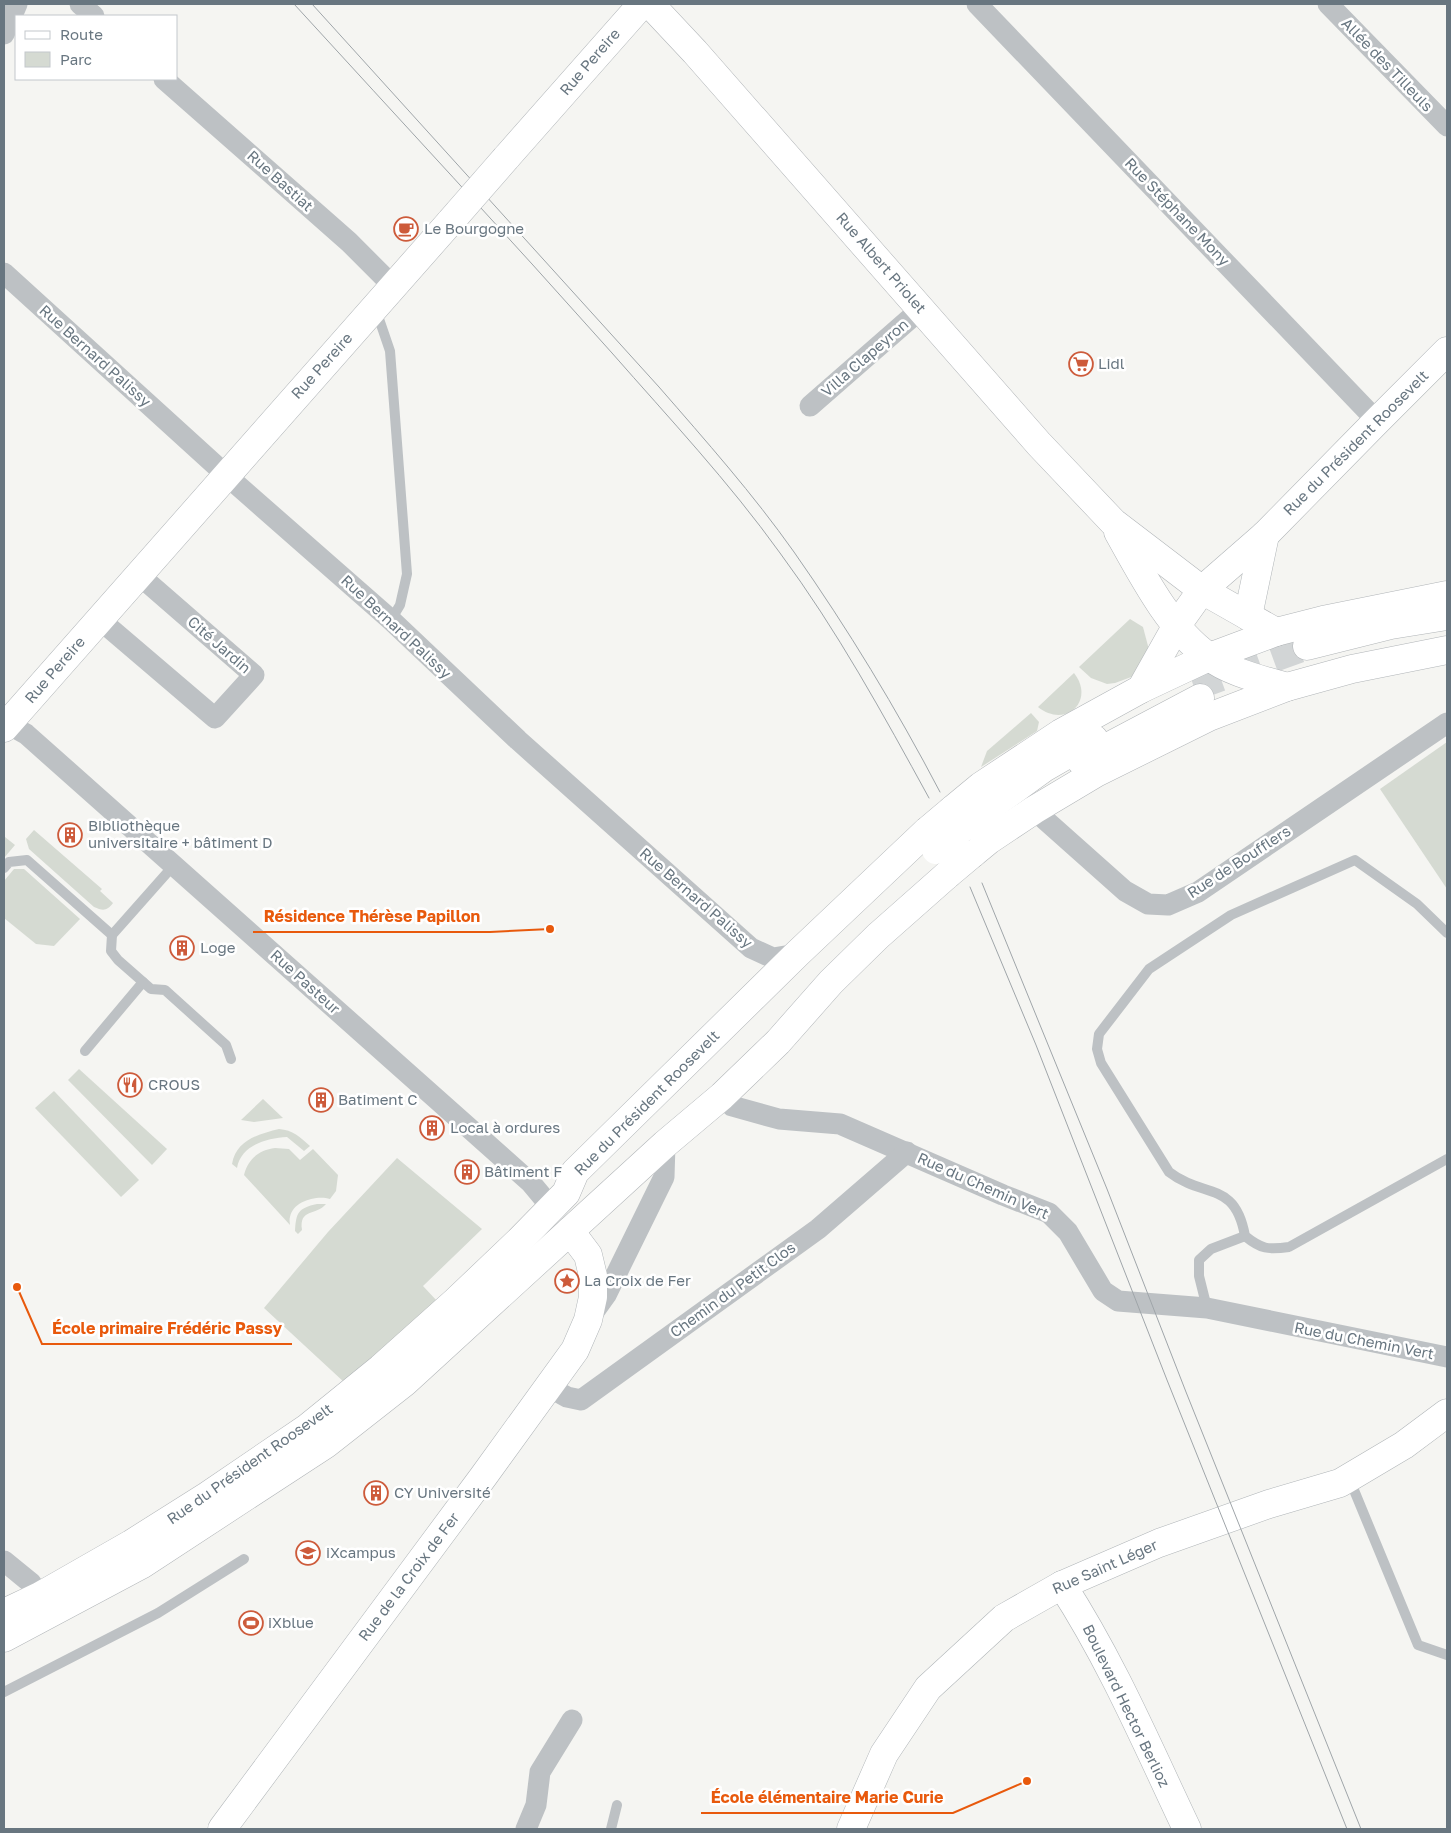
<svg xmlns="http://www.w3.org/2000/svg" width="1451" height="1833" font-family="'Golos Text',sans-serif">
<rect width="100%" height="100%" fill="#f5f5f2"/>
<!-- green -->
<g fill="#d5dad2">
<path d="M 1130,619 L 1143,627 L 1148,646 L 1148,653 L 1134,676 L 1115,683 L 1107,684 L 1091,678 L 1079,667 Z"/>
<path d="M 1074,673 C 1096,701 1065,729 1038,707 Z"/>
<path d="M 1031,713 L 1039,722 L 1037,731 L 981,767 L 987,751 Z"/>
<path d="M 1447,742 L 1447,889 L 1380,789 Z"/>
<path d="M 34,830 L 102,889 L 100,891 L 113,903 C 107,911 103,911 94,907 L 29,849 L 26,839 Z"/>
<path d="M 5,837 L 15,845 L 4,858 L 4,839 Z"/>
<path d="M 14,869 L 24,869 L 80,919 L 54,946 L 36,944 L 4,918 L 4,881 Z"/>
<path d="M 79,1069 L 167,1149 L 152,1165 L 68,1080 Z"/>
<path d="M 54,1091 L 139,1180 L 121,1197 L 35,1108 Z"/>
<path d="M 263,1099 L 283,1118 L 254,1122 L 241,1120 Z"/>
<path d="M 279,1129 C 293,1130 300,1137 310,1146 L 304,1151 L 287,1137 C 267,1138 241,1145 237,1168 L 232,1164 C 236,1140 259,1134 279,1129 Z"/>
<path d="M 275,1148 L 289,1149 L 300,1160 L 313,1149 L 338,1175 L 336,1191 L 330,1199 C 317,1195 293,1201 290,1217 C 289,1220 290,1223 290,1225 L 244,1175 C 248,1159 259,1150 275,1148 Z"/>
<path d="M 397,1158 L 482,1229 L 423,1286 L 437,1301 L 345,1383 L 264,1308 L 328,1232 Z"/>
<path d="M 317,1204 L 326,1204 C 316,1216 299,1208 302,1230 L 298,1234 L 295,1231 C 296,1213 298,1208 317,1204 Z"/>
</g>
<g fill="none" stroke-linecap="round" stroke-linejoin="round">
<!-- primary-tunnel -->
<path stroke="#d2d5d6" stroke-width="28" stroke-dasharray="28 14" stroke-linecap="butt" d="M 1194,687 L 1307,646"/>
<!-- secondary casing -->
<g stroke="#b0b5b8" stroke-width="29">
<g id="secondary">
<path d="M 506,158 L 642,4"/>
<path d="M 1202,590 L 1265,535 L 1377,421 L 1447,351"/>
<path d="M 1248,616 L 1265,535"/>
<path d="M 4,728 L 451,221"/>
<path d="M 1062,1585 C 1112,1662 1148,1747 1187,1829"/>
<path d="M 222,1829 L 483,1477 L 575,1350 L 588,1320 L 593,1297 L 593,1276 L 588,1255 L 570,1231"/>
<path d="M 851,1829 L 884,1754 L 928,1688 L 1004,1618 L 1062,1585 L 1159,1543 L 1269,1504 L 1340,1483 L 1404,1445 L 1447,1413"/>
</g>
</g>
<!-- primary casing -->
<g stroke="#b1b5b8" stroke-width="29">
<g id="primary">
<path d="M 650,4 L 695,52 L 1039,444 L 1113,522 L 1202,590 L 1276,632"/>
<path d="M 1118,532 C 1141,573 1170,630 1208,656 C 1231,673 1260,679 1287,687"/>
<path d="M 1307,646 L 1391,625 L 1447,616"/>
<path d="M 1141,689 L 1177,625 L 1202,590"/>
<path d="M 1081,761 L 1200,698"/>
<path d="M 952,810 L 981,786 L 1061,733 L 1141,689 L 1209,657 L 1276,632 L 1323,620 L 1447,595"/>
<path d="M 961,829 L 987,809 L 1044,768 L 1094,739"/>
<path d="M 972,854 L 989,840 L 1034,810 L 1096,773 L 1209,717 L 1287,687 L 1352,669 L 1447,650"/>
<path d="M 4,1613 L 40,1596 L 131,1544 L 207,1496 L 307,1428 L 381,1368 L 456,1301 L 519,1241 L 566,1193 L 575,1172 L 797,954 L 927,831"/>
<path d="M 4,1638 L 141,1565 L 326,1444 L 405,1382 L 665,1144 L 722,1096 L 778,1042 L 831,982 L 878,936 L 947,875"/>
</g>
</g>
<!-- lane -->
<g stroke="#bdc1c4" stroke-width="10">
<path d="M 376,310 L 390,351 L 407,574 L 400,605 L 391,620"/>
<path d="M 4,868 L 9,862 L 27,860 L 112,935 L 111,951 L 118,960 L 151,989 L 165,990 L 226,1045 L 231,1059"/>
<path d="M 1447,933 L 1417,904 L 1355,860 L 1231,915 L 1149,969 L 1099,1034 L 1097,1049 L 1101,1063 L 1169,1172 C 1204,1199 1235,1180 1245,1236 C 1261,1249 1268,1250 1289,1247 L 1447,1159"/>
<path d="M 112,935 L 174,865"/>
<path d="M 85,1051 L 143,982"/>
<path d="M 1207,1308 L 1199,1276 L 1199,1260 L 1211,1249 L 1245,1236"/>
<path d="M 1349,1478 L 1418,1645 L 1447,1655"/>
<path d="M 4,1692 L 158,1613 L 244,1559"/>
<path d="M 611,1829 L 617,1805"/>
</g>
<!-- street -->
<g stroke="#bdc1c4" stroke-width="21">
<path d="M 80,4 L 94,16"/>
<path d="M 977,4 L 1377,421"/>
<path d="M 1328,4 L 1447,126"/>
<path d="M 4,34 L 17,4"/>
<path d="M 164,79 L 349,242 L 393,286"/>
<path d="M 4,273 L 235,483 L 391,620 L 518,740 L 751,948 L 773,958 L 797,954"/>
<path d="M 810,406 L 921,309"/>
<path d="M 99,619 L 215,718 L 254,675 L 139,575"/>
<path d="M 8,724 L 26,734 L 531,1183 L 551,1207"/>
<path d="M 1034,810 L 1125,891 L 1148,904 L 1168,905 L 1198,892 L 1447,723"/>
<path d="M 722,1096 L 732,1106 L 779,1119 L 840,1124 L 1003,1195 L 1049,1213 L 1068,1232 L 1103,1291 L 1118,1301 L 1207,1308 L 1447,1357"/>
<path d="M 591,1316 L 606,1295 L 664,1177 L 665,1144"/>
<path d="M 549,1387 L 567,1397 L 581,1400 L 818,1229 L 907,1152"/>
<path d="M 4,1561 L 31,1583 L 40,1596"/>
<path d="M 526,1829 L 536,1805 L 540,1772 L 572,1720"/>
</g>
<!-- secondary -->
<use href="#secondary" stroke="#fff" stroke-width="28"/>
<!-- primary -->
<use href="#primary" stroke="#fff" stroke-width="28"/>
<!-- tram -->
<g stroke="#9fa5a9" stroke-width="1">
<path d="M 294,4 C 400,120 507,235 612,353 C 669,418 729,482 780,553 C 837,630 883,714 929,798"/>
<path d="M 312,4 L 659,387 C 706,441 753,494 794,552 C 848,629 896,708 940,792"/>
<path d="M 982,883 L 1107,1189 L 1186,1392 L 1361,1829"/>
<path d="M 970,887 L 1036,1045 L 1167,1380 L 1347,1829"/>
</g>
<!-- secondary-bridge casing -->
<g stroke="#b0b5b8" stroke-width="29" stroke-linecap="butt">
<path id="secondary-bridge" d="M 451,221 L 506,158"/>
</g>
<!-- primary-bridge casing -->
<g stroke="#b1b5b8" stroke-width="29" stroke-linecap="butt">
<g id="primary-bridge">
<path d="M 927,831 L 952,810"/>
<path d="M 936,850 L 961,829"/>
<path d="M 947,875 L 972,854"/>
</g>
</g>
<!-- secondary-bridge -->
<use href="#secondary-bridge" stroke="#fff" stroke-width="28"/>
<!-- primary-bridge -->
<use href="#primary-bridge" stroke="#fff" stroke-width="28"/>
</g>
<!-- icons -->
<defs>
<g id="cafe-ring" transform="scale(1.25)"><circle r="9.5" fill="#fff" stroke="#cd5b3b" stroke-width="1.5"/><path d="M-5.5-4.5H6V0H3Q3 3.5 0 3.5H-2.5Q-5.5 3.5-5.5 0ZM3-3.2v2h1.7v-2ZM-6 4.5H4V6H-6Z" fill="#cd5b3b"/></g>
<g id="supermarket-ring" transform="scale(1.25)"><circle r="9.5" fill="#fff" stroke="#cd5b3b" stroke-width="1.5"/><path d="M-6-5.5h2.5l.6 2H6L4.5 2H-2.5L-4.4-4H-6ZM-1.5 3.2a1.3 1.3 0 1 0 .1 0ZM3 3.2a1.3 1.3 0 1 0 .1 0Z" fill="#cd5b3b"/></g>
<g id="building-ring" transform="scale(1.25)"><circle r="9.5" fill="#fff" stroke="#cd5b3b" stroke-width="1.5"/><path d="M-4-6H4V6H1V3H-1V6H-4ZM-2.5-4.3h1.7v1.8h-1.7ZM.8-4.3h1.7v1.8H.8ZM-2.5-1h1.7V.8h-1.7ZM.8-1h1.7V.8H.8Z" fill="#cd5b3b"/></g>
<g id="restaurant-ring" transform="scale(1.25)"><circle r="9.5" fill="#fff" stroke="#cd5b3b" stroke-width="1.5"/><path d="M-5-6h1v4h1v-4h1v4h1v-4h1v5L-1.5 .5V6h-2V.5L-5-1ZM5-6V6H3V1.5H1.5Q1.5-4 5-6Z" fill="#cd5b3b"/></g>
<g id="sight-ring" transform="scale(1.25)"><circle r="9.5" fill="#fff" stroke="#cd5b3b" stroke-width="1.5"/><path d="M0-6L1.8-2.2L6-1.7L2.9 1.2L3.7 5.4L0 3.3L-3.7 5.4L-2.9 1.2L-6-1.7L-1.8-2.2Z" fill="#cd5b3b"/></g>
<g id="university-ring" transform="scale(1.25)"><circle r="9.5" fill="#fff" stroke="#cd5b3b" stroke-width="1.5"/><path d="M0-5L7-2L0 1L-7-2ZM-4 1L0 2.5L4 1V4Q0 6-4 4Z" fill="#cd5b3b"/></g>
<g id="stadium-ring" transform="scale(1.25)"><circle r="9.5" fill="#fff" stroke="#cd5b3b" stroke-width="1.5"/><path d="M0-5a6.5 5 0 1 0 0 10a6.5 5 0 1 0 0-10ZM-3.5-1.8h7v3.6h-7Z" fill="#cd5b3b"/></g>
</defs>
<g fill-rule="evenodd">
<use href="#cafe-ring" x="406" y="229"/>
<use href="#supermarket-ring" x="1081" y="364"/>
<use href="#building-ring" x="70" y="835"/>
<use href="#building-ring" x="182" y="948"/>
<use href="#restaurant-ring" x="130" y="1085"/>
<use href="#building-ring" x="321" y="1100"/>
<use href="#building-ring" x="432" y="1128"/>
<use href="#building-ring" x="467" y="1172"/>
<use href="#sight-ring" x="567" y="1281"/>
<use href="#building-ring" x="376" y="1493"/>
<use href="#university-ring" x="308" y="1553"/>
<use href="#stadium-ring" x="251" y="1623"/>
</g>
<g text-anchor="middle" stroke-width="5" stroke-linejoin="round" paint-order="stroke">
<!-- street labels -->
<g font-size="15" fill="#687680" stroke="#fff">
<text transform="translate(590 62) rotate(-49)" y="5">Rue Pereire</text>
<text transform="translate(1387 65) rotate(46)" y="5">Allée des Tilleuls</text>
<text transform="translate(280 181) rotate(42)" y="5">Rue Bastiat</text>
<text transform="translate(1177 212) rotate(46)" y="5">Rue Stéphane Mony</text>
<text transform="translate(881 263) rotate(49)" y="5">Rue Albert Priolet</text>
<text transform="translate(95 356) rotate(42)" y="5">Rue Bernard Palissy</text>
<text transform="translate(865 358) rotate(-41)" y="5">Villa Clapeyron</text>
<text transform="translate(322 366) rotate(-48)" y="5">Rue Pereire</text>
<text transform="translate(1356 443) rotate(-45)" y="5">Rue du Président Roosevelt</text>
<text transform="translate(396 627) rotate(43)" y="5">Rue Bernard Palissy</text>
<text transform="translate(219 645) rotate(41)" y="5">Cité Jardin</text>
<text transform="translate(55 670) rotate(-49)" y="5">Rue Pereire</text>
<text transform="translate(1239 862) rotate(-33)" y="5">Rue de Boufflers</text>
<text transform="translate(696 898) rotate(41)" y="5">Rue Bernard Palissy</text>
<text transform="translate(305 982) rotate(42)" y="5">Rue Pasteur</text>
<text transform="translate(647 1103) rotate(-45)" y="5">Rue du Président Roosevelt</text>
<text transform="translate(983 1186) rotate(24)" y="5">Rue du Chemin Vert</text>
<text transform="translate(733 1290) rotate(-36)" y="5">Chemin du Petit Clos</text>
<text transform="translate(1364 1341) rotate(11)" y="5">Rue du Chemin Vert</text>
<text transform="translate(250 1464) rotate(-35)" y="5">Rue du Président Roosevelt</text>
<text transform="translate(1105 1567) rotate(-24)" y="5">Rue Saint Léger</text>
<text transform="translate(409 1577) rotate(-53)" y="5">Rue de la Croix de Fer</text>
<text transform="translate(1126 1706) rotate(64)" y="5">Boulevard Hector Berlioz</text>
</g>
<!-- poi labels -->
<g font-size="15" fill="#687680" stroke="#fff" text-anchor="start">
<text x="424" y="234">Le Bourgogne</text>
<text x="1098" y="369">Lidl</text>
<text x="88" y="831">Bibliothèque<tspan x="88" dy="17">universitaire + bâtiment D</tspan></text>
<text x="200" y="953">Loge</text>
<text x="148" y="1090">CROUS</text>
<text x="338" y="1105">Batiment C</text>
<text x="450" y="1133">Local à ordures</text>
<text x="484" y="1177">Bâtiment F</text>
<text x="584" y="1286">La Croix de Fer</text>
<text x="394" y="1498">CY Université</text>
<text x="326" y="1558">iXcampus</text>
<text x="268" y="1628">iXblue</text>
</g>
</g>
<!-- callouts -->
<path fill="none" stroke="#e8590c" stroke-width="2" d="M550 929L490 932H253M17 1287L42 1344H292M1027 1781L953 1813H701"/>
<g fill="#e8590c" stroke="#fff" stroke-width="2">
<circle cx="550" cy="929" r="5"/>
<circle cx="17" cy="1287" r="5"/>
<circle cx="1027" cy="1781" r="5"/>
</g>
<g font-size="16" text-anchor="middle" font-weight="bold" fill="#e8590c" stroke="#fff" stroke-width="5" stroke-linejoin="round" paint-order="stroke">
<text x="372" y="922">Résidence Thérèse Papillon</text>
<text x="167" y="1334">École primaire Frédéric Passy</text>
<text x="827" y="1803">École élémentaire Marie Curie</text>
</g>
<!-- border -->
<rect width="1451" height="1833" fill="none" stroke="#687680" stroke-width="10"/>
<!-- legend -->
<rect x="15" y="15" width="162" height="65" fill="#ffffff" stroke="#c3c8cc"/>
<rect x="25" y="31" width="25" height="8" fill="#ffffff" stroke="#c3c8cc"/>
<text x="60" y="40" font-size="15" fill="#687680">Route</text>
<rect x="25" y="52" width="25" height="15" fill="#d5dad2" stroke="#c3c8cc"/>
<text x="60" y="65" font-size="15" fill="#687680">Parc</text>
</svg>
